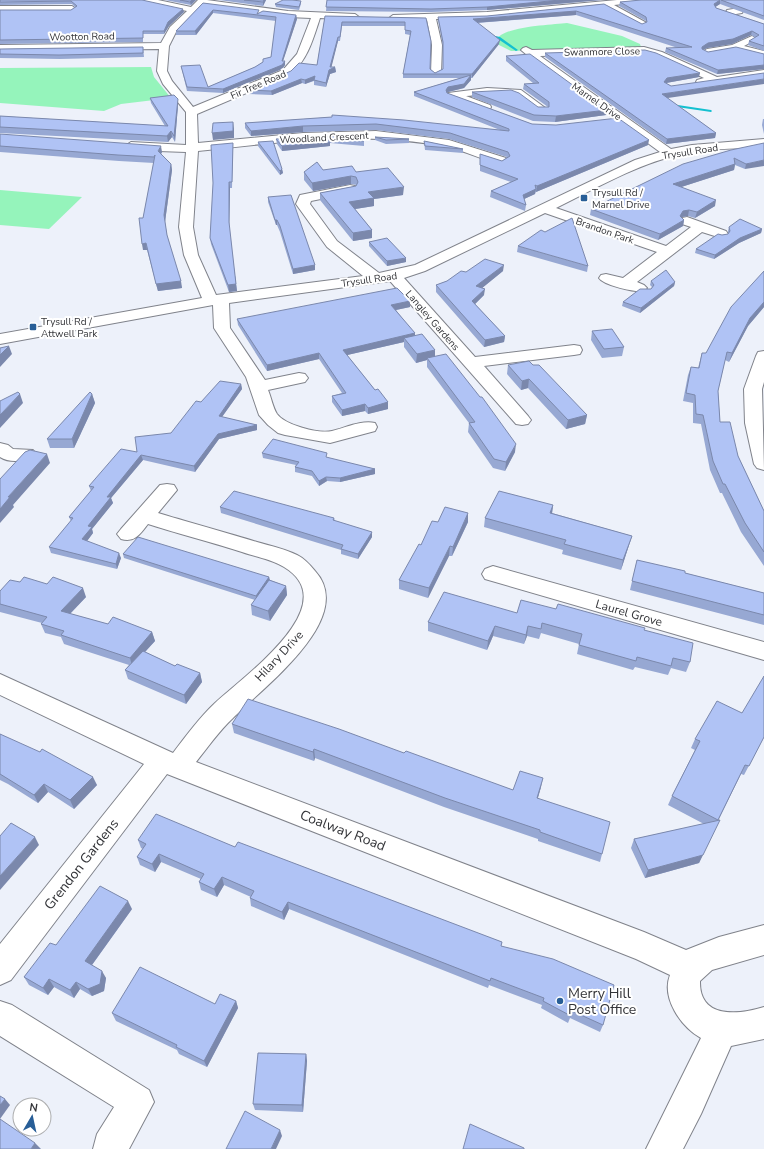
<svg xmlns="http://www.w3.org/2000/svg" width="764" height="1149" font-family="'Nunito Sans',sans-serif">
<rect width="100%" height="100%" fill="#edf1fa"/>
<!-- green -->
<g fill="#95f4bb">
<path d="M 567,23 L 622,36 L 640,44 L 641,47 L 511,51 L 499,45 L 496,40 C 504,26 551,25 567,23 Z"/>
<path d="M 151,67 L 154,77 L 171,98 L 121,104 L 104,111 L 0,103 L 0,68 Z"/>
<path d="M 0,190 L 82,197 L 49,229 L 0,225 Z"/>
</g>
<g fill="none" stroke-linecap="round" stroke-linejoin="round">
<!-- stream -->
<g fill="#14c0d0" fill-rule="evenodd">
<path d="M 486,34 L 500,37 L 518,50 L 516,51 L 498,39 L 486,36 Z"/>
<path d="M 671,104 L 711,110 L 712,111 L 711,112 L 670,106 Z"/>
</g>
<!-- minor casing -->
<g stroke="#80838b" stroke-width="2">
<g id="minor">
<path d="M 142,0 L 158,0 L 191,7 L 198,0 L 207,0 L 288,11 L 355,14 L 359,17 L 355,20 L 320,18 C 313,39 308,59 291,74 L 197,114 L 198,143 L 303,133 L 376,131 L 449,140 L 506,158 L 508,161 L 502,165 C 483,160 466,151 447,147 C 364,130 281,142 198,151 L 193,227 L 198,255 L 216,295 L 363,276 L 327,247 L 296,204 L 300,195 L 350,185 L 355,186 L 356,189 L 355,192 L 311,201 L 310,204 L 337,241 L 379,273 L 415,265 L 635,160 L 660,152 L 527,55 L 521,50 L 523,48 L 526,47 L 532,50 L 644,47 L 662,52 L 717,77 L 764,70 L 764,76 L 701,85 L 696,82 L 697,80 L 704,78 L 656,56 L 644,53 L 540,56 L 671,149 L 692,145 L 764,139 L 764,147 C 733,149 699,148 670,157 C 630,168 593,190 556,208 L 666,246 L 691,227 L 682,224 L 680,221 L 682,218 L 687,217 L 726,231 L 728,234 L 726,237 L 721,238 L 702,232 L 637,282 L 644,285 L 647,288 L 644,291 C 636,293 603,285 599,278 L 601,275 L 606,274 L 623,278 L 657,252 L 545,213 L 425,271 L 404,278 L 475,357 L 574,345 L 580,346 L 582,350 L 580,354 L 574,355 L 484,366 L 528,416 L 531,420 L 528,424 L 522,425 L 516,424 L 390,281 L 229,303 L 230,328 L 265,380 L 299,373 L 305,374 L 308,378 L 305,382 L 268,390 C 271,397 273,408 277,414 C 285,425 318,434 332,431 C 345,428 361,420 375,423 L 377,427 L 375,431 L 330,443 L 285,435 L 278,433 L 268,425 L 259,415 L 246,377 L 214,328 L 213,305 L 0,344 L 0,334 L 202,298 L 184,255 L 179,227 L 186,152 L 131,150 L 125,146 L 131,142 L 186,145 L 186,112 L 163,84 L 157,71 L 159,49 L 0,51 L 0,45 L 161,43 L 170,27 L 187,11 L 143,2 ZM 203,5 L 288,17 L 311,18 L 297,54 L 283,70 L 193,107 L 172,81 L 167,71 L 169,46 L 177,30 Z"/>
<path d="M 617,0 L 647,0 L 643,2 L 614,5 L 645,22 L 645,26 L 639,26 L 604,6 L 487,18 L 436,19 L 442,45 L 441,73 L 436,76 L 431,73 L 432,45 L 427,20 L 393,21 L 389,18 L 393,15 L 487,12 Z"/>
<path d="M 0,6 L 72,6 L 76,9 L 72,12 L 0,12 Z"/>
<path d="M 739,8 L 743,11 L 742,13 L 730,15 L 726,12 L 727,10 Z"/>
<path d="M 752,36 L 757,39 L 744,46 L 764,51 L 764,57 L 735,50 L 707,55 L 702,52 L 707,49 L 732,45 Z"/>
<path d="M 487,88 L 521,90 L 548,110 L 547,112 C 534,116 525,98 514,95 C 500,91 480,95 466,96 L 490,105 L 491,107 L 490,109 L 486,110 L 448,97 L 447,95 L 448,93 Z"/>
<path d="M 764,351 L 764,382 L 762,389 L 764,470 L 757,468 L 754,464 L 745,423 L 744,389 L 756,356 L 758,352 Z"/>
<path d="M 0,443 L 8,445 L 13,449 L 33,450 L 36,454 L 33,458 C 23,461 9,463 0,457 Z"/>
<path d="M 167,484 L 174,485 L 177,490 L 158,513 C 191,523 224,532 257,542 C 271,546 285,549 297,555 C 305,559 310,565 315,571 C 358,618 262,688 233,718 C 219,731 208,747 196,762 L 644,932 L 686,950 L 719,937 L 764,925 L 764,955 L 712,970 L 700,981 C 699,1019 738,1015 764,1007 L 764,1039 L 731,1046 L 701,1114 L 683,1149 L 646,1149 L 701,1038 C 681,1027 661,998 670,975 L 636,959 L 167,774 L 11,980 L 0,985 L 0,944 L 144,764 L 0,695 L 0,674 L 173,753 C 186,736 199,718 214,704 C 241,678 347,605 284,567 C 271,559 256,557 242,552 C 211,542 179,534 148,524 C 140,534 135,543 121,539 L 117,534 L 121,529 L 160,485 Z"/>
<path d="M 493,566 L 764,642 L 764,660 L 485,579 L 482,574 L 485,569 Z"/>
<path d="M 0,1001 L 12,1005 L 149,1090 L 154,1102 L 129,1149 L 93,1149 L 97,1134 L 114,1107 L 0,1036 Z"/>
</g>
</g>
<!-- minor -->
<use href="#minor" fill="#fff" fill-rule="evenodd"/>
</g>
<!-- wall -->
<g fill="#97a8d3">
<path d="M 0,0 L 142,0 L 184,12 L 169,26 L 164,34 L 143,34 L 143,42 L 0,44 L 0,10 L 71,10 L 75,7 L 72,4 L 0,5 Z"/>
<path d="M 165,0 L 196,0 L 191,5 Z"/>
<path d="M 219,0 L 266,0 L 263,6 Z"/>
<path d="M 327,0 L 601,0 L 487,10 L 431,12 L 326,11 Z"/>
<path d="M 641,0 L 764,0 L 764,20 L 720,4 L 716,6 L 716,8 L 764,24 L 764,51 L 748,45 L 749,41 L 756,38 L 751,35 L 732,44 L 707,48 L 703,50 L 708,52 L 764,54 L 764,69 L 717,74 L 665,52 L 666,48 L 678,48 L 576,15 L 477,23 L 499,44 L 472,78 L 471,78 L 471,80 L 464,88 L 448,92 L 447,93 L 532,124 L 648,145 L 536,192 L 536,191 L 535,194 L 524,199 L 526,205 L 525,211 L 490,197 L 491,191 L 511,182 L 480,171 L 480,154 L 502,161 L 507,157 L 449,139 L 376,130 L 303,132 L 251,136 L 245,128 L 245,123 L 332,117 L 500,130 L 414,96 L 414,92 L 460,78 L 403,78 L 403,74 L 410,35 L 405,34 L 405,26 L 342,26 L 340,41 L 338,41 L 331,67 L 335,67 L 336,72 L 330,74 L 326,87 L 314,85 L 314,81 L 305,84 L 302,83 L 272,95 L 248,94 L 247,90 L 317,65 L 325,16 L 426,18 L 430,69 L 435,73 L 443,69 L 443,46 L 438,20 L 438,17 L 487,16 L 604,4 L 642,24 L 646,23 L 646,21 L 619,6 L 620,2 Z"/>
<path d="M 301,1 L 301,4 L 299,10 L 276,7 L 275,4 Z"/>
<path d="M 203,3 L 259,13 L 296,15 L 297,19 L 283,61 L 285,65 L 282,69 L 223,93 L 187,91 L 181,66 L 208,87 L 255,67 L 271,57 L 276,21 L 213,13 L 196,35 L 176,35 L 176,31 Z"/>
<path d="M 143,47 L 144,57 L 60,59 L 0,58 L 0,49 Z"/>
<path d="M 545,53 L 699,77 L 666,83 L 671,86 L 667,98 L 716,133 L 715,138 L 666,144 L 545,57 Z"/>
<path d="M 506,56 L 606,115 L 555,122 L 533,121 L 472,97 L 472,92 L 538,107 L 548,107 L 523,89 L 524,84 L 533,83 L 506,61 Z"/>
<path d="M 150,98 L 178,105 L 175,142 L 172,137 L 168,142 L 0,133 L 0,116 L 165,126 L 151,103 Z"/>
<path d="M 763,119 L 764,119 L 764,134 L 762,125 Z"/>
<path d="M 0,134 L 162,152 L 161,154 L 171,164 L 172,170 L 165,222 L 167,235 L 182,288 L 158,291 L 147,250 L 143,250 L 143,218 L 154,163 L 119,161 L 0,152 Z"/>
<path d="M 354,135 L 364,141 L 364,146 L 330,143 L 330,146 L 282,151 L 277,144 L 276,139 Z"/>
<path d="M 375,137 L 409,139 L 409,143 L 386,144 L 375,140 Z"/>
<path d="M 424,141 L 463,149 L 463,153 L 425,150 Z"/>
<path d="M 258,142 L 282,169 L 283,173 L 280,175 L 258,146 Z"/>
<path d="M 233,143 L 233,149 L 232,188 L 230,188 L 229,229 L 237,291 L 229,292 L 211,244 L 210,238 Z"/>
<path d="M 764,143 L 745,169 L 735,165 L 734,170 L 681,187 L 715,206 L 695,218 L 688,216 L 682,217 L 681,217 L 684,220 L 683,226 L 658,240 L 590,215 L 591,209 Z"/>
<path d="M 323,170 L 356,172 L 403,195 L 374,199 L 374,206 L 355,209 L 372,230 L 372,238 L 353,241 L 320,200 L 320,193 L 356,186 L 357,185 L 351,184 L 313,191 L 304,180 L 304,172 Z"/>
<path d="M 268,197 L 315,265 L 315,270 L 293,274 L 280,232 L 277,225 L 276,225 L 268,202 Z"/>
<path d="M 729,227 L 762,229 L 761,233 L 739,243 L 714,259 L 695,253 L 696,249 L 722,235 L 728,234 L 728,231 Z"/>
<path d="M 369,242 L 406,262 L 387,266 L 369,246 Z"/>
<path d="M 518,246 L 588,266 L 587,272 L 517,252 Z"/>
<path d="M 503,271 L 482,288 L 484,295 L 475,304 L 505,336 L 504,342 L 484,347 L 436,292 L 436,285 L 447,281 L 466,272 Z"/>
<path d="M 764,271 L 764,307 L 748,326 L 729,362 L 725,360 L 718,391 L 720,422 L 738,456 L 764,511 L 764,566 L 741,532 L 722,493 L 720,493 L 710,470 L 701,424 L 693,423 L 693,403 L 683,401 L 688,375 L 691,367 L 698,368 L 702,353 L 706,353 Z"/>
<path d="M 651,281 L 675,282 L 674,286 L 640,313 L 622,306 L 623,302 L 651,289 L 652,287 L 650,285 Z"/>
<path d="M 410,301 L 410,307 L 396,310 L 415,335 L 435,357 L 515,452 L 505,471 L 493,468 L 468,432 L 469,423 L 427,367 L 427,360 L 416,363 L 404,347 L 404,342 L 347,355 L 375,390 L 388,402 L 388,409 L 368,414 L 365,411 L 342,416 L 332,402 L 332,396 L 342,393 L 319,359 L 267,371 L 238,325 L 237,319 Z"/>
<path d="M 592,331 L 624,347 L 622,356 L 602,358 L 591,340 Z"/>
<path d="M 508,365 L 533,365 L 587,415 L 585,424 L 566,429 L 528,388 L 521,390 L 507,374 Z"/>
<path d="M 241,384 L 242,389 L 222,417 L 257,425 L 257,430 L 219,439 L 195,472 L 143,460 L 111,498 L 113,503 L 92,529 L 93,533 L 87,541 L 121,558 L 117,569 L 51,553 L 49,547 L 71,521 L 69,517 L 91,491 L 89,486 L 137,452 L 171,433 L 201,402 Z"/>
<path d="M 92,394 L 95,403 L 74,448 L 50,448 L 47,439 Z"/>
<path d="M 262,453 L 327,458 L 375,469 L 375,474 L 340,482 L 327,481 L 319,486 L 312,476 L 295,472 L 295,467 L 296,465 L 263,458 Z"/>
<path d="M 553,505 L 552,513 L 632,536 L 629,545 L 621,570 L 562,554 L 563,550 L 484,527 L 485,518 Z"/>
<path d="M 220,507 L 334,518 L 335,521 L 372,537 L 358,559 L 341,554 L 341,550 L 221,513 Z"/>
<path d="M 438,522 L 468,522 L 452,556 L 449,556 L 428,598 L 399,589 L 399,580 L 421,545 Z"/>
<path d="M 123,554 L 269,577 L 270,580 L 286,586 L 287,595 L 270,621 L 252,615 L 251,605 L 255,600 L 124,558 Z"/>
<path d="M 637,560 L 685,573 L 764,593 L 764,625 L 630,590 Z"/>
<path d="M 0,591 L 86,597 L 70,614 L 108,624 L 152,632 L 155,641 L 145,652 L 175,666 L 200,673 L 202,682 L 186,704 L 128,679 L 125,670 L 129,665 L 64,644 L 61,637 L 45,633 L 41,624 L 42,623 L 0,612 Z"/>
<path d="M 517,613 L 644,630 L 690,662 L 686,672 L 671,668 L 668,675 L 635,667 L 633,670 L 577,654 L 579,644 L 541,633 L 539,639 L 527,636 L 524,644 L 493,636 L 487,650 L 428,631 L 428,622 Z"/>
<path d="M 232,724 L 404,753 L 513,790 L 541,787 L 538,798 L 602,854 L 600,862 L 538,841 L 538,839 L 444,807 L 315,758 L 314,761 L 234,733 Z"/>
<path d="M 0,734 L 97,785 L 74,809 L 48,792 L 38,803 L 8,784 L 0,780 Z"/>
<path d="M 764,737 L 744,775 L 741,774 L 718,821 L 699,863 L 645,878 L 631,848 L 634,839 L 704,824 L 668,805 L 672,796 L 695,750 L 691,748 L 695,739 Z"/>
<path d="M 138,840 L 235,847 L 502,942 L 501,946 L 603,1025 L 600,1032 L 570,1018 L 568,1023 L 541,1008 L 542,1005 L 489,985 L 488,988 L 289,909 L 284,920 L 251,906 L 250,898 L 251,897 L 224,885 L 217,897 L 201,890 L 199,882 L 201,879 L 161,862 L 155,872 L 140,865 L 137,857 L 143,849 L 141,848 Z"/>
<path d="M 132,909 L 92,965 L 106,978 L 104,991 L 92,996 L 80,989 L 74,998 L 54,987 L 48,995 L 29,985 L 24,977 L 56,945 Z"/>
<path d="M 236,1001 L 238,1008 L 207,1067 L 179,1054 L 177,1050 L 116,1021 L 112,1013 L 215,1004 Z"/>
<path d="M 306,1054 L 307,1061 L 303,1112 L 255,1110 L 253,1104 Z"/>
</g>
<!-- shaded-wall -->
<g fill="#7b88ac">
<path d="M 192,0 L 196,0 L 191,5 L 190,2 Z"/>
<path d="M 264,0 L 266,0 L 263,6 L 263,2 Z"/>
<path d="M 560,0 L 601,0 L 487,10 L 487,7 Z"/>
<path d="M 720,0 L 720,4 L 714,8 L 714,4 Z"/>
<path d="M 183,9 L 184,12 L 169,26 L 164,34 L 164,31 L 168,22 Z"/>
<path d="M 213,10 L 213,13 L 196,35 L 195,31 Z"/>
<path d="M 576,11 L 576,15 L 473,23 L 473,19 Z"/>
<path d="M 296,15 L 297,19 L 282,64 L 285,61 L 285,65 L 282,69 L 223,93 L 223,89 L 282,61 Z"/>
<path d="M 752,31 L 751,35 L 732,44 L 707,48 L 701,51 L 702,47 L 708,43 Z"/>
<path d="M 338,37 L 338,41 L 331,69 L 335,67 L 336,72 L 330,74 L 326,87 L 326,83 Z"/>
<path d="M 500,40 L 499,44 L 472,78 L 472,74 Z"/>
<path d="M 764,65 L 764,69 L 717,74 L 718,70 Z"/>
<path d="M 700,73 L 699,77 L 666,83 L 664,82 L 667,78 Z"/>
<path d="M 471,75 L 471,80 L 464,88 L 448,92 L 446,94 L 446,90 L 448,87 Z"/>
<path d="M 315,76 L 315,80 L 305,84 L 305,80 Z"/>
<path d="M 301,79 L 302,83 L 272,95 L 271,91 Z"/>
<path d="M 764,79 L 764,84 L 661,99 L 662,94 Z"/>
<path d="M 178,99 L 178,105 L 175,142 L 174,136 Z"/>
<path d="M 607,110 L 606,115 L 555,122 L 556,116 Z"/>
<path d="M 233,122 L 234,129 L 234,138 L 213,140 L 212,133 Z"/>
<path d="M 303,126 L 303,132 L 251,136 L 251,131 Z"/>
<path d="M 171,131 L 172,137 L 168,142 L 167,136 Z"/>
<path d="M 716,133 L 715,138 L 666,144 L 667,139 Z"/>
<path d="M 649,140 L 648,145 L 536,192 L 537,186 Z"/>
<path d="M 330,142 L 330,146 L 282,151 L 282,146 Z"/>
<path d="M 161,146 L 162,152 L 159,158 L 158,151 Z"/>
<path d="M 764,160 L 764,166 L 745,169 L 746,164 Z"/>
<path d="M 171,164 L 172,170 L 165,222 L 164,215 Z"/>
<path d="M 735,164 L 734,170 L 672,190 L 673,184 Z"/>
<path d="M 282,169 L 283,173 L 280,175 L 280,171 Z"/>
<path d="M 351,176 L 351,184 L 313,191 L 312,183 Z"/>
<path d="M 229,182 L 230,188 L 229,229 L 237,291 L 229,292 L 228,285 Z"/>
<path d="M 404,187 L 403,195 L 374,199 L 374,206 L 349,210 L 349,202 L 368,192 Z"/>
<path d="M 536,189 L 535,194 L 522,200 L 523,195 Z"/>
<path d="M 716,200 L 715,206 L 695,218 L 697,212 Z"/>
<path d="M 689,210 L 688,216 L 682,217 L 679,222 L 680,216 L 683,211 Z"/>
<path d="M 275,220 L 277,220 L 277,225 L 276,225 Z"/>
<path d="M 684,220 L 683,226 L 658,240 L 660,234 Z"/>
<path d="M 762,229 L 761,233 L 739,243 L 714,259 L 715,255 L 740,238 Z"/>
<path d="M 372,230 L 372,238 L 353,241 L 353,233 Z"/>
<path d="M 146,243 L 147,250 L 143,250 L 142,244 Z"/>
<path d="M 406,258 L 406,262 L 387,266 L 387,261 Z"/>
<path d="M 315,265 L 315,270 L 293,274 L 293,269 Z"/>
<path d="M 504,265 L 503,271 L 476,293 L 476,286 Z"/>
<path d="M 181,281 L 182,288 L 158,291 L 156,284 Z"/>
<path d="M 675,282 L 674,286 L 640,313 L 641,308 Z"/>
<path d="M 485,289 L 484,295 L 472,307 L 472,301 Z"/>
<path d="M 410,301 L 410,307 L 391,311 L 391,305 Z"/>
<path d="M 764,302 L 764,307 L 748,326 L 729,362 L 732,353 L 750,318 Z"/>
<path d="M 415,333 L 415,340 L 404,338 L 404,342 L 343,356 L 343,350 Z"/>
<path d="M 505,336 L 504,342 L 484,347 L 485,340 Z"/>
<path d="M 9,346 L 12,354 L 0,367 L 0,355 Z"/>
<path d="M 435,350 L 435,359 L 427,358 L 427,360 L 416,363 L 417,354 Z"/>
<path d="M 319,353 L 319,359 L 267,371 L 267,365 Z"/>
<path d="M 529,379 L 528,388 L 521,390 L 522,381 Z"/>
<path d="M 241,384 L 242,389 L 219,421 L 219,416 Z"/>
<path d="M 20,394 L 23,403 L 0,428 L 0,415 Z"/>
<path d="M 92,394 L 95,403 L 74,448 L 72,439 Z"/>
<path d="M 388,402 L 388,409 L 368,414 L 368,408 Z"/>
<path d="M 365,404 L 365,411 L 342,416 L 342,410 Z"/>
<path d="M 587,415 L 585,424 L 566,429 L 568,420 Z"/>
<path d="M 257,425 L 257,430 L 219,439 L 195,472 L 194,466 L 218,434 Z"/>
<path d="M 516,444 L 515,452 L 505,471 L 506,462 Z"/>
<path d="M 47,454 L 50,463 L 13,505 L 14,507 L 0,523 L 0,509 L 8,497 Z"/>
<path d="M 141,455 L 143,460 L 111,498 L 113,503 L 92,529 L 93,533 L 84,545 L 82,539 L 88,526 L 107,497 Z"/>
<path d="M 375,469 L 375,474 L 340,482 L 340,478 Z"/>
<path d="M 326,477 L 327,481 L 319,486 L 319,481 Z"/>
<path d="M 553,505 L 552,514 L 550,513 Z"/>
<path d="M 468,513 L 468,522 L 452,556 L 453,547 Z"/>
<path d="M 372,532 L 372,537 L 358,559 L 358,554 Z"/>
<path d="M 632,536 L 629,545 L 621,570 L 623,560 Z"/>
<path d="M 450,546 L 449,556 L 428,598 L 429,588 Z"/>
<path d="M 119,553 L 121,558 L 117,569 L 116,564 Z"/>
<path d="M 269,577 L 270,582 L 257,600 L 256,596 Z"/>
<path d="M 286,586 L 287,595 L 270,621 L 268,611 Z"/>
<path d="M 83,588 L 86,597 L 64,620 L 61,611 Z"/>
<path d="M 495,626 L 493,636 L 487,650 L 488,641 Z"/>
<path d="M 528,626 L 527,636 L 524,644 Z"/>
<path d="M 152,632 L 155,641 L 132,666 L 130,658 Z"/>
<path d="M 200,673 L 202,682 L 186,704 L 184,695 Z"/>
<path d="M 314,749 L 315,758 L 314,761 L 313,752 Z"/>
<path d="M 93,777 L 97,785 L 74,809 L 70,800 Z"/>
<path d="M 543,778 L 541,787 L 535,807 L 537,798 Z"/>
<path d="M 44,784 L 48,792 L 38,803 L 34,795 Z"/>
<path d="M 35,837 L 39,845 L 0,890 L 0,876 Z"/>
<path d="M 159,854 L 161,862 L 155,872 L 152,864 Z"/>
<path d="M 703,855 L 699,863 L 645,878 L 648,870 Z"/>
<path d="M 222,877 L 224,885 L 217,897 L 214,889 Z"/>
<path d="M 128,901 L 132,909 L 89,969 L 85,961 Z"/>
<path d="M 288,902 L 289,909 L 284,920 L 282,912 Z"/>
<path d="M 102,971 L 106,978 L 104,991 L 92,996 L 88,989 Z"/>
<path d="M 49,979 L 54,987 L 48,995 L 43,988 Z"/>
<path d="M 76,982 L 80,989 L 74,998 L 70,990 Z"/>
<path d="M 236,1001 L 238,1008 L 207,1067 L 204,1061 Z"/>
<path d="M 306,1054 L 307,1061 L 303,1112 L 302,1105 Z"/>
<path d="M 5,1099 L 10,1105 L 0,1119 L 0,1105 Z"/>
<path d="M 280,1130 L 282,1136 L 276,1149 L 271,1149 Z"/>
<path d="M 35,1143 L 41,1149 L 31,1149 Z"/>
</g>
<!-- building -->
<g fill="#b0c3f5" stroke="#7b88ac">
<path d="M 0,0 L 142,0 L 183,9 L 168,22 L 164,31 L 143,31 L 143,38 L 0,40 L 0,10 L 71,10 L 77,6 L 71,1 L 0,2 Z"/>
<path d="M 180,0 L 192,0 L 190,2 Z"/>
<path d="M 244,0 L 264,0 L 263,2 Z"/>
<path d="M 283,0 L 292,0 L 301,1 L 299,7 L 275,4 Z"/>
<path d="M 327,0 L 560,0 L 487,7 L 431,9 L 326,7 Z"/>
<path d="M 641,0 L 720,0 L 714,4 L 716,8 L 764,24 L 764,46 L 749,41 L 759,35 L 752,31 L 733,39 L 708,43 L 702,47 L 702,49 L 708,52 L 736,47 L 764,54 L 764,65 L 718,70 L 666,48 L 692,47 L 576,11 L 473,19 L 500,40 L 472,74 L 403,74 L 411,31 L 405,30 L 405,22 L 342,22 L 340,37 L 338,37 L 330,67 L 335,67 L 329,70 L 326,83 L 314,80 L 315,76 L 305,80 L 301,79 L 271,91 L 247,90 L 291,71 L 299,63 L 317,65 L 325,16 L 426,18 L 431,41 L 430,69 L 435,73 L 443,69 L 443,42 L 438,17 L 487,16 L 604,4 L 642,24 L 647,22 L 646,17 L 620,2 Z"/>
<path d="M 721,0 L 764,0 L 764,16 Z"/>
<path d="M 203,3 L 259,10 L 257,14 L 263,11 L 296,15 L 282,61 L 285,61 L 282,65 L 223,89 L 187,87 L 181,66 L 200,65 L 208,87 L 255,67 L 263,62 L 263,59 L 271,57 L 276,17 L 213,10 L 195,31 L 176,31 Z"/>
<path d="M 143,47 L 143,53 L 59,55 L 0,54 L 0,49 Z"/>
<path d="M 645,50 L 656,53 L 700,73 L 667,78 L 664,82 L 671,86 L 764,73 L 764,79 L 662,94 L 716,133 L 667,139 L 545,53 Z"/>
<path d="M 530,54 L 607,110 L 556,116 L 534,115 L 472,92 L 511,90 L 519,93 L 538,107 L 549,107 L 549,102 L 524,84 L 539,83 L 506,56 Z"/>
<path d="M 471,75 L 464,84 L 448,87 L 446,90 L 447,93 L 532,124 L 556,125 L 618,118 L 649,140 L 537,186 L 535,185 L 536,189 L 523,195 L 526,205 L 491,191 L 518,179 L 480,165 L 480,154 L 502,161 L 510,156 L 508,152 L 450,133 L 376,124 L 303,126 L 251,131 L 245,123 L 332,117 L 332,115 L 404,120 L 509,131 L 509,129 L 414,92 Z"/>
<path d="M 174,95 L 178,99 L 174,136 L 171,131 L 167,136 L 0,127 L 0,116 L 168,126 L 150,98 Z"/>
<path d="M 233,122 L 233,131 L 212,133 L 213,123 Z"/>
<path d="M 0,134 L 161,146 L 158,151 L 171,164 L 164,215 L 167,235 L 181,281 L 156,284 L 146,243 L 142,244 L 139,218 L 143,218 L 155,155 L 154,157 L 118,155 L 0,146 Z"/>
<path d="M 354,135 L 360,135 L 364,141 L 327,138 L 330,142 L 282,146 L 276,139 Z"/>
<path d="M 375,137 L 409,139 L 386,140 Z"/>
<path d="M 273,141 L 282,169 L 280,171 L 258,142 Z"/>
<path d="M 424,141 L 463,149 L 425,146 Z"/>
<path d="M 233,143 L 232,182 L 229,182 L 229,222 L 236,284 L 228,285 L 210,238 L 213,183 L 211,145 Z"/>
<path d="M 764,143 L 764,160 L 746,164 L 734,158 L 735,164 L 673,184 L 716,200 L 697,212 L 689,210 L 683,211 L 680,216 L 684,220 L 660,234 L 591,209 L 683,164 L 731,150 Z"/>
<path d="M 317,162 L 323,170 L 352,166 L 356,172 L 388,168 L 404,187 L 368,192 L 374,198 L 349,202 L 372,230 L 353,233 L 320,193 L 356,186 L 358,182 L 356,177 L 351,176 L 312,183 L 304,172 Z"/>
<path d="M 291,195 L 315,265 L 293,269 L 280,226 L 277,220 L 275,220 L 268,197 Z"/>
<path d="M 572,218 L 588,266 L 518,246 L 541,230 L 545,232 Z"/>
<path d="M 740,219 L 762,229 L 740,238 L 715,255 L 696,249 L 718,234 L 722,235 L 728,234 L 730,231 L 729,227 Z"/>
<path d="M 387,238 L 406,258 L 387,261 L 369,242 Z"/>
<path d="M 485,259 L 504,265 L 476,286 L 485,289 L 472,301 L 505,336 L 485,340 L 436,285 L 447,281 L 461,271 L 466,272 Z"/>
<path d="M 666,270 L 675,282 L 641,308 L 623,302 L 640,289 L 651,289 L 654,285 L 651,281 Z"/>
<path d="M 764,271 L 764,302 L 750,318 L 732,353 L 727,352 L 718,391 L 720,422 L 730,422 L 738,456 L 764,511 L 764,552 L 745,523 L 725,484 L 723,484 L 713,461 L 703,415 L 696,414 L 695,395 L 686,393 L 691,367 L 699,368 L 702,353 L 706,353 L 731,307 Z"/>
<path d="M 397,288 L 410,301 L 391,305 L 415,333 L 343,350 L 375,390 L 378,389 L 388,402 L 368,408 L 365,404 L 342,410 L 332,396 L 346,393 L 319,353 L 267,365 L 237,319 Z"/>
<path d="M 612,329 L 624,347 L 604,349 L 592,331 Z"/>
<path d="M 422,334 L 435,350 L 417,354 L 404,338 Z"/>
<path d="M 9,346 L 0,355 L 0,348 Z"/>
<path d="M 446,354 L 480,397 L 482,397 L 516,444 L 506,462 L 494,459 L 469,423 L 475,422 L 427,358 Z"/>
<path d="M 529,361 L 533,365 L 539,365 L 587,415 L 568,420 L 529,379 L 522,381 L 508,365 Z"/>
<path d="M 220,381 L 241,384 L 219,416 L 257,425 L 218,434 L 194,466 L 141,455 L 107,497 L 111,497 L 88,526 L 92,527 L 82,539 L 119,553 L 116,564 L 49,547 L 73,518 L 69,517 L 94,487 L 89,486 L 121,449 L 137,452 L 135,437 L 171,433 L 196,401 L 201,402 Z"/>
<path d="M 18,392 L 20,394 L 0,415 L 0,401 Z"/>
<path d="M 90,392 L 92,394 L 72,439 L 47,439 Z"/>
<path d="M 273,439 L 327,453 L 326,457 L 375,469 L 340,478 L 326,477 L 319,481 L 312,471 L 295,467 L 299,462 L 262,453 Z"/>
<path d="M 30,450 L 47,454 L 8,497 L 10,497 L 0,509 L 0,479 L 25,452 Z"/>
<path d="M 234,491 L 334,518 L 333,520 L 372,532 L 358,554 L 341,549 L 343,545 L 220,507 Z"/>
<path d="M 499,491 L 553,505 L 550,513 L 632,536 L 623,560 L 564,544 L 566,540 L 485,518 Z"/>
<path d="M 445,507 L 468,513 L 453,547 L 450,546 L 429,588 L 399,580 L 419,544 L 421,545 L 432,521 L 438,522 Z"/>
<path d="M 138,537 L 269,577 L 256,596 L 123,554 Z"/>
<path d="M 637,560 L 685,571 L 685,573 L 764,593 L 764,615 L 632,581 Z"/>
<path d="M 24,577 L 47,584 L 53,577 L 83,588 L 61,611 L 108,624 L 113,617 L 152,632 L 130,658 L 61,635 L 64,631 L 41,624 L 47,617 L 0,604 L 0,591 L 10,580 L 20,582 Z"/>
<path d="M 269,580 L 286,586 L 268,611 L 251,605 Z"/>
<path d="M 444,592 L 517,613 L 521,600 L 556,609 L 558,604 L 645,628 L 644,630 L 693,643 L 690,662 L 673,658 L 671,666 L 637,657 L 636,661 L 579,645 L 582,634 L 542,623 L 541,629 L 528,626 L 526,635 L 495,626 L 488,641 L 428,622 Z"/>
<path d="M 143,651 L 175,666 L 177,664 L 200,673 L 184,695 L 125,670 Z"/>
<path d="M 764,676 L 764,737 L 749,766 L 745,765 L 718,820 L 672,796 L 700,741 L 695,739 L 717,701 L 742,713 Z"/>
<path d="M 248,699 L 339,729 L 404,753 L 406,751 L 513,790 L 520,771 L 543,778 L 537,798 L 610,822 L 602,854 L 540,832 L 540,830 L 445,798 L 314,749 L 313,752 L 232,724 Z"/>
<path d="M 0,734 L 40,752 L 42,749 L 93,777 L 70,800 L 44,784 L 34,795 L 0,774 Z"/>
<path d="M 156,814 L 235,847 L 238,842 L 502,942 L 501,946 L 553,959 L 614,985 L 603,1025 L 572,1011 L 571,1016 L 543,1001 L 544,998 L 491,978 L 490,981 L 288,902 L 282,912 L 250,898 L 254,891 L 222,877 L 214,889 L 199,882 L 204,874 L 159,854 L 152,864 L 137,857 L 146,844 L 138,840 Z"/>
<path d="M 720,820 L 703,855 L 648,870 L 634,839 Z"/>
<path d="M 11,823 L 35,837 L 0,876 L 0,836 Z"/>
<path d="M 100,886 L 128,901 L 85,961 L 102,971 L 100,984 L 88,989 L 76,982 L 70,990 L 49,979 L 43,988 L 24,977 L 50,943 L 56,945 Z"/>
<path d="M 140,967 L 215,1004 L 220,994 L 236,1001 L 204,1061 L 176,1047 L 177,1045 L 112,1013 Z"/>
<path d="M 258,1053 L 306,1054 L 302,1105 L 253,1104 Z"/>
<path d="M 0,1096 L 5,1099 L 0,1105 Z"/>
<path d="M 245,1111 L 280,1130 L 271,1149 L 226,1149 Z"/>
<path d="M 0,1119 L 35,1143 L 31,1149 L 0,1149 Z"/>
<path d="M 470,1124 L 524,1148 L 524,1149 L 463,1149 Z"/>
</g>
<!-- markers -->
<g fill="#285e97" stroke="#fff" stroke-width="1.5">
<rect x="580" y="194" width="8" height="8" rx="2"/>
<rect x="29" y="323" width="8" height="8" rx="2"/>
<circle cx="560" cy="1001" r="4"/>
</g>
<g text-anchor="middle" stroke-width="4" stroke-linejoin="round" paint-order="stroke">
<!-- far-street labels -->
<g font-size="10" fill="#333438" stroke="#fff">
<text transform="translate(82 36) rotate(-1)" y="4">Wootton Road</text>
<text transform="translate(602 51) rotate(-1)" y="4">Swanmore Close</text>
<text transform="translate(258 84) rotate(-23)" y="4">Fir Tree Road</text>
<text transform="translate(597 101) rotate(35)" y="4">Marnel Drive</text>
<text transform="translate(324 137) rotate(-3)" y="4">Woodland Crescent</text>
<text transform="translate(690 151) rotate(-9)" y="4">Trysull Road</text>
<text transform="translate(605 230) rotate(19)" y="4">Brandon Park</text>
<text transform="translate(369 279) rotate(-8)" y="4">Trysull Road</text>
<text transform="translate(433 320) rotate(49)" y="4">Langley Gardens</text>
</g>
<!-- far-poi labels -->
<g font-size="10" fill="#333438" stroke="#fff" text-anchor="start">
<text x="592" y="196">Trysull Rd /<tspan x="592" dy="12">Marnel Drive</tspan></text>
<text x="41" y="325">Trysull Rd /<tspan x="41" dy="12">Attwell Park</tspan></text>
</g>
<!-- street labels -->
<g font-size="12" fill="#333438" stroke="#fff">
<text transform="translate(629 613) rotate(16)" y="4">Laurel Grove</text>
<text transform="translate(279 656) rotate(-47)" y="4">Hilary Drive</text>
</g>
<!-- near-street labels -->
<g font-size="14" fill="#333438" stroke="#fff">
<text transform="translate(343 830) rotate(21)" y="5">Coalway Road</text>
<text transform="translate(81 864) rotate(-52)" y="5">Grendon Gardens</text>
</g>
<!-- near-poi labels -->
<g font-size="14" fill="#333438" stroke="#fff" text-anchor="start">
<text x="568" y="998">Merry Hill<tspan x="568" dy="16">Post Office</tspan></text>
</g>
</g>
<!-- north arrow -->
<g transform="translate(32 1117) rotate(9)"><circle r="19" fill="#ffffff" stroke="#adaeaf"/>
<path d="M0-3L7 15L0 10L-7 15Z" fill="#285e97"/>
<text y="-6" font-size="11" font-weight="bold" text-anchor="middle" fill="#333438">N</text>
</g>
</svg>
